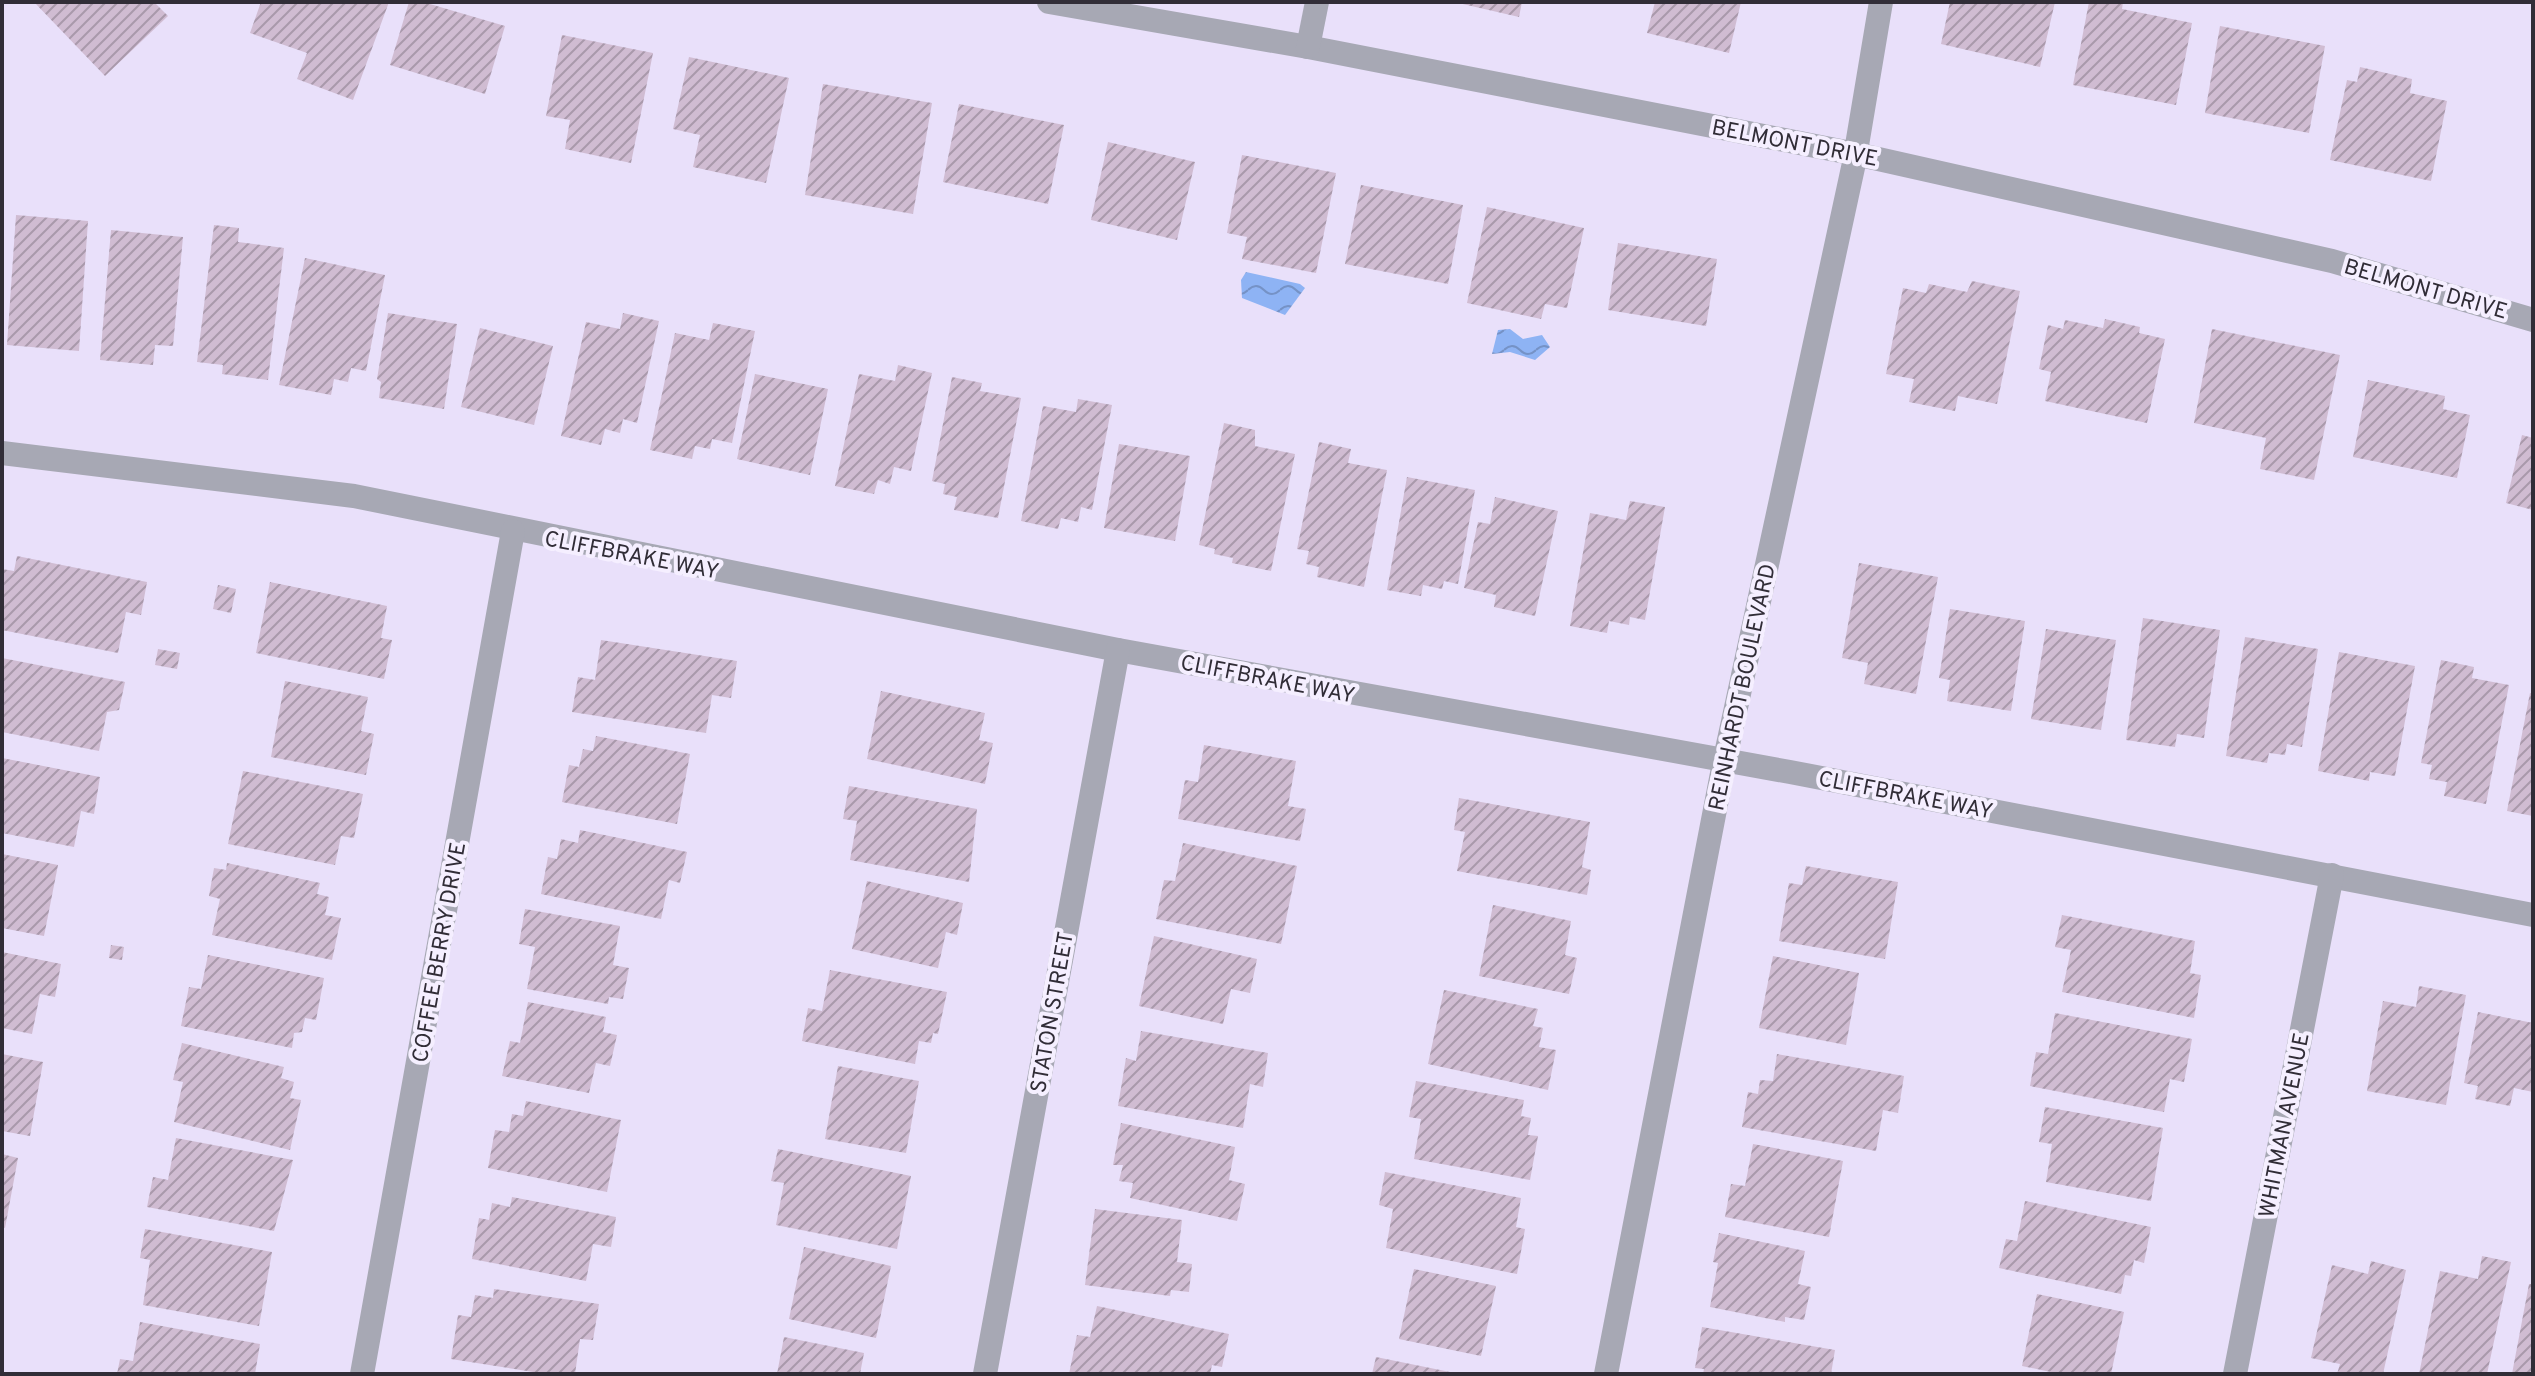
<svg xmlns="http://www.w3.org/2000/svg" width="2535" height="1376" font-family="Overpass,sans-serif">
<defs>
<pattern id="water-waves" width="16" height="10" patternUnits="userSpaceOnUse" patternTransform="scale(2)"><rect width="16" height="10" fill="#8eb3f4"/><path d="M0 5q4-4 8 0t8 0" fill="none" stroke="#7592c6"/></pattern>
<pattern id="building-hatch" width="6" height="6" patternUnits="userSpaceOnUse" patternTransform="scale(2)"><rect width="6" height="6" fill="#d0bcd2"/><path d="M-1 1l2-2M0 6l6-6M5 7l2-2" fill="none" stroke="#a999ab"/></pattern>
</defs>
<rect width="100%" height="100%" fill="#e9e0fa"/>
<!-- water -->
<g fill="url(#water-waves)">
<path d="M 1246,272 L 1300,284 L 1305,288 L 1285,315 L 1242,298 L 1241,280 Z"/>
<path d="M 1510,329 L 1523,339 L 1542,335 L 1550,347 L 1535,360 L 1510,352 L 1492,354 L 1498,330 Z"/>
</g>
<!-- building -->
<g fill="url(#building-hatch)">
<path d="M 34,2 L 154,2 L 168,16 L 105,76 Z"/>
<path d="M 261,2 L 389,2 L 353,100 L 297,79 L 307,53 L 250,33 Z"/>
<path d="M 409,2 L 423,2 L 505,26 L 485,94 L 390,65 Z"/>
<path d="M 1454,2 L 1522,2 L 1519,17 Z"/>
<path d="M 1655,2 L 1741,2 L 1729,53 L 1647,33 Z"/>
<path d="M 1950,2 L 2055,2 L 2040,67 L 1941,44 Z"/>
<path d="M 2089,2 L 2123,2 L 2122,9 L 2192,23 L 2176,105 L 2073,85 Z"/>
<path d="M 2220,26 L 2325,46 L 2309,133 L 2205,113 Z"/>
<path d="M 562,35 L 653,53 L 631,163 L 565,149 L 570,120 L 546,116 Z"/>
<path d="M 689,57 L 789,78 L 766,183 L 693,167 L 700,135 L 673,129 Z"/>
<path d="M 2360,67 L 2412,79 L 2410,93 L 2447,101 L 2431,181 L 2330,160 L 2347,80 L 2357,82 Z"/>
<path d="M 823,84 L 932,103 L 913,214 L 805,195 Z"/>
<path d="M 959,104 L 1064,125 L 1048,204 L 943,182 Z"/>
<path d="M 1108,142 L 1195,162 L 1177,240 L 1091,220 Z"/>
<path d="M 1242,155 L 1336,173 L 1316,273 L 1242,259 L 1247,237 L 1227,233 Z"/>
<path d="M 1361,185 L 1463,205 L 1448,284 L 1345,264 Z"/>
<path d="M 1487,207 L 1584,228 L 1567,308 L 1545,304 L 1541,319 L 1467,303 Z"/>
<path d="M 16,215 L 88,221 L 79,351 L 7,345 Z"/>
<path d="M 214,225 L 239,228 L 238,242 L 284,248 L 268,380 L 222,374 L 223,365 L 197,362 Z"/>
<path d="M 111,230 L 183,237 L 173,346 L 155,345 L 153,365 L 100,360 Z"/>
<path d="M 1618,243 L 1717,259 L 1706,326 L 1608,310 Z"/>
<path d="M 305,258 L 385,275 L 366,371 L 351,368 L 348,382 L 334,379 L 331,395 L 279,385 Z"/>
<path d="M 1972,281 L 2020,291 L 1997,404 L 1958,396 L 1955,411 L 1909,402 L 1914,379 L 1886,374 L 1903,288 L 1926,293 L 1929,284 L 1967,292 Z"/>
<path d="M 388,313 L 457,324 L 444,409 L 379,398 L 381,382 L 377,379 Z"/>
<path d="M 623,313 L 659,321 L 637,423 L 623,419 L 620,433 L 605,429 L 601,445 L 561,436 L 586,322 L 620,329 Z"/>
<path d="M 2105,319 L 2140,327 L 2139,333 L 2165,339 L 2147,423 L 2045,401 L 2051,372 L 2039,369 L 2048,325 L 2063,329 L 2065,320 L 2103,328 Z"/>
<path d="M 713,323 L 755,331 L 732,443 L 712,439 L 710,449 L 695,446 L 692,459 L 650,450 L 675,333 L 709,340 Z"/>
<path d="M 480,328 L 553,346 L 534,425 L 461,407 Z"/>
<path d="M 2212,329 L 2340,355 L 2314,480 L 2260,469 L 2266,438 L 2194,423 Z"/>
<path d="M 898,365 L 932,373 L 911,471 L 894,467 L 890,484 L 878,480 L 874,494 L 835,486 L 859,374 L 895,381 Z"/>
<path d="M 755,374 L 828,389 L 810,475 L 737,459 Z"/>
<path d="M 952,377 L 982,383 L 980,391 L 1021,398 L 998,518 L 954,510 L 957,497 L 943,494 L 945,484 L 932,481 Z"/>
<path d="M 2368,380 L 2445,396 L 2443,409 L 2470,415 L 2457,478 L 2353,457 Z"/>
<path d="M 1078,399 L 1112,405 L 1092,510 L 1081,507 L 1078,522 L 1061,518 L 1058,529 L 1021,521 L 1043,406 L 1076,412 Z"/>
<path d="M 1224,423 L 1255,430 L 1255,446 L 1295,454 L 1271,571 L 1232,563 L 1233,558 L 1214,554 L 1215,549 L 1199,545 Z"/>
<path d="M 2522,435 L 2533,438 L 2533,510 L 2506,503 Z"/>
<path d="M 1319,442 L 1351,449 L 1348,463 L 1387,470 L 1364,587 L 1317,577 L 1319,567 L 1306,564 L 1309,551 L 1297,549 Z"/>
<path d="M 1119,444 L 1190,456 L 1175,541 L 1104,528 Z"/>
<path d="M 1407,477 L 1475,490 L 1458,584 L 1444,581 L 1442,589 L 1423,585 L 1421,596 L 1387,590 Z"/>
<path d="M 1495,497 L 1558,511 L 1535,616 L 1494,607 L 1496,595 L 1464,588 L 1478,522 L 1490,524 Z"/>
<path d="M 1630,501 L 1665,507 L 1645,620 L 1630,617 L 1629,625 L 1609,621 L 1607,633 L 1570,626 L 1590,513 L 1626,520 Z"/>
<path d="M 17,556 L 147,582 L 141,615 L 126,612 L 118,653 L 2,630 L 2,569 L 14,571 Z"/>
<path d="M 1859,563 L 1938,577 L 1916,694 L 1864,684 L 1868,663 L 1842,658 Z"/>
<path d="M 270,582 L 387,606 L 381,638 L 392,640 L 384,679 L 256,653 Z"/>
<path d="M 218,585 L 236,589 L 231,613 L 213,609 Z"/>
<path d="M 1950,609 L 2025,621 L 2011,711 L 1947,701 L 1950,680 L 1939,678 Z"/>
<path d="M 2143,618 L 2220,630 L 2204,738 L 2177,734 L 2175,747 L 2126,740 Z"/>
<path d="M 2046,629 L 2116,640 L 2101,730 L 2031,719 Z"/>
<path d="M 2245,637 L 2318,649 L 2302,747 L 2287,744 L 2285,755 L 2269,753 L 2267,763 L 2226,756 Z"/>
<path d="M 601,640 L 737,661 L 731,698 L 712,695 L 706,733 L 572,712 L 578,677 L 595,680 Z"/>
<path d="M 158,649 L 180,653 L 177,669 L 155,665 Z"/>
<path d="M 2339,652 L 2415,666 L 2395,776 L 2370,772 L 2369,781 L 2318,771 Z"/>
<path d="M 2,658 L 125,682 L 119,710 L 107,712 L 99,751 L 2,732 Z"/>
<path d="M 2441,660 L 2474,667 L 2472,678 L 2509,685 L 2486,804 L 2444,796 L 2447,782 L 2429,779 L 2432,765 L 2421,763 Z"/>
<path d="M 285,681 L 368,697 L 361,731 L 374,734 L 366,775 L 271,757 Z"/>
<path d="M 881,691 L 985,713 L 979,740 L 993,743 L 985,784 L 867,759 Z"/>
<path d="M 2530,693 L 2533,694 L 2533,816 L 2507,811 Z"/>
<path d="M 596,736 L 690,754 L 677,824 L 562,802 L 569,765 L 579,767 L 583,749 L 593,751 Z"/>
<path d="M 1204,745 L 1296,761 L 1288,806 L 1306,809 L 1300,841 L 1178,819 L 1185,780 L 1198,782 Z"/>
<path d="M 2,758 L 100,777 L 94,814 L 81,811 L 74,847 L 2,833 Z"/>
<path d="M 243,771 L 363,794 L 354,838 L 341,836 L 335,865 L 228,844 Z"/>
<path d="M 849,786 L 977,809 L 969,882 L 850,860 L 857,821 L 843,819 Z"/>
<path d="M 1459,798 L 1590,822 L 1582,867 L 1591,870 L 1587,895 L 1457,871 L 1465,832 L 1454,830 Z"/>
<path d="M 580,830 L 687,852 L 680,883 L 669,880 L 661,919 L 541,894 L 548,857 L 557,859 L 561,839 L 578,843 Z"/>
<path d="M 1183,843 L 1297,866 L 1281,944 L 1156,919 L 1164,880 L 1175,881 Z"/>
<path d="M 2,854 L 58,865 L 44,936 L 2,928 Z"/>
<path d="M 227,863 L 320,883 L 317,894 L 329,897 L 325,915 L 341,918 L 332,960 L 212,935 L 220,899 L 209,896 L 214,868 L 226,870 Z"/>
<path d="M 1806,866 L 1898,882 L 1885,959 L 1779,941 L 1789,883 L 1802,885 Z"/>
<path d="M 867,881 L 963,903 L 957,935 L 946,932 L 938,968 L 852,949 Z"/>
<path d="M 1493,905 L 1571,921 L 1565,955 L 1577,958 L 1569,994 L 1479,976 Z"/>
<path d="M 525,909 L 620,926 L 613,965 L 629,968 L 623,999 L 609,997 L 608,1004 L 527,989 L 535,947 L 519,944 Z"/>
<path d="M 2062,915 L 2195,941 L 2190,973 L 2201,975 L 2194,1018 L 2062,992 L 2071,950 L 2055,947 Z"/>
<path d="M 1154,936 L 1257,959 L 1250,993 L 1231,989 L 1223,1024 L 1139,1006 Z"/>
<path d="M 111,945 L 124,947 L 122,960 L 109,958 Z"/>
<path d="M 2,952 L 61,964 L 55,997 L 40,994 L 32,1034 L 2,1028 Z"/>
<path d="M 208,955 L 324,978 L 316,1020 L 305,1018 L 302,1032 L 294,1033 L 292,1048 L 181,1026 L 189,987 L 201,989 Z"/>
<path d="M 1773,956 L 1859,973 L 1846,1045 L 1759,1028 Z"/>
<path d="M 830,970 L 947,992 L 938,1034 L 933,1033 L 931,1043 L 919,1041 L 915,1064 L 802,1041 L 808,1008 L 822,1011 Z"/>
<path d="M 2419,986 L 2466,995 L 2446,1105 L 2367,1091 L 2383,1001 L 2416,1007 Z"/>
<path d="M 1444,990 L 1538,1009 L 1533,1026 L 1543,1028 L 1539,1047 L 1556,1050 L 1548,1090 L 1428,1064 Z"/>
<path d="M 528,1002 L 606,1017 L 603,1032 L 617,1035 L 610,1066 L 596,1063 L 589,1093 L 502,1076 L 510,1041 L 520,1043 Z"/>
<path d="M 2478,1012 L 2533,1023 L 2533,1092 L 2514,1088 L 2510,1106 L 2475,1099 L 2478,1086 L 2464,1083 Z"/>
<path d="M 2055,1013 L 2192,1039 L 2184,1082 L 2170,1079 L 2164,1112 L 2030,1086 L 2036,1052 L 2048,1054 Z"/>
<path d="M 1141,1031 L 1268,1053 L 1263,1087 L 1250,1084 L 1243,1128 L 1118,1106 L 1126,1058 L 1136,1061 Z"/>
<path d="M 182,1043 L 284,1067 L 281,1078 L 294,1082 L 290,1098 L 301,1100 L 290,1150 L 174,1122 L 183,1082 L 173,1080 Z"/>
<path d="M 2,1054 L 43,1062 L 30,1136 L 2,1131 Z"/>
<path d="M 1777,1054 L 1904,1076 L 1898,1113 L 1883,1110 L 1876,1151 L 1742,1127 L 1748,1092 L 1758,1094 L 1760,1080 L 1773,1081 Z"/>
<path d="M 838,1066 L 919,1081 L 906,1153 L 825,1139 Z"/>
<path d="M 1416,1081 L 1524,1100 L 1521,1116 L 1531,1118 L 1528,1135 L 1538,1136 L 1530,1180 L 1414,1159 L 1421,1119 L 1409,1117 Z"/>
<path d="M 526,1101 L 621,1120 L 607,1192 L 488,1168 L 495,1130 L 509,1132 L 512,1114 L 523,1116 Z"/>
<path d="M 2045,1107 L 2163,1128 L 2151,1201 L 2046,1182 L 2052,1144 L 2039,1142 Z"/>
<path d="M 1121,1123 L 1235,1147 L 1229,1180 L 1245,1184 L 1237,1221 L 1130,1198 L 1133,1183 L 1119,1181 L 1123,1165 L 1113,1165 Z"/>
<path d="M 176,1138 L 293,1160 L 274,1231 L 147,1207 L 153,1177 L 168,1180 Z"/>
<path d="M 1753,1144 L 1843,1161 L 1829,1237 L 1725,1217 L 1731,1184 L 1745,1186 Z"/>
<path d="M 778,1149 L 911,1176 L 897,1249 L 776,1225 L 784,1183 L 771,1181 Z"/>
<path d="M 2,1154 L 18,1158 L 5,1228 L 2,1227 Z"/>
<path d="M 1385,1172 L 1521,1198 L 1516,1227 L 1525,1229 L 1517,1274 L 1386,1248 L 1393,1209 L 1379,1205 Z"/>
<path d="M 512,1197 L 616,1217 L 611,1247 L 593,1244 L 586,1281 L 472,1259 L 479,1218 L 489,1220 L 492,1203 L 510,1207 Z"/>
<path d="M 2025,1201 L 2151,1227 L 2144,1263 L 2134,1260 L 2131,1276 L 2125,1275 L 2121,1294 L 1999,1268 L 2006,1239 L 2017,1241 Z"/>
<path d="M 1095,1209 L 1182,1220 L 1177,1262 L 1192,1264 L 1189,1292 L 1171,1290 L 1170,1296 L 1085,1285 Z"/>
<path d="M 145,1229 L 272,1252 L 259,1326 L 143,1305 L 150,1260 L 140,1258 Z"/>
<path d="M 1719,1233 L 1805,1251 L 1798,1284 L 1811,1287 L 1804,1320 L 1785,1317 L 1785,1322 L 1710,1307 L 1718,1263 L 1713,1262 Z"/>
<path d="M 804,1247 L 891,1266 L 876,1338 L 789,1319 Z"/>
<path d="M 2482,1256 L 2511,1262 L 2487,1374 L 2419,1374 L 2440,1271 L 2478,1279 Z"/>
<path d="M 2371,1261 L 2406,1270 L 2383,1374 L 2337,1374 L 2340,1364 L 2311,1358 L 2332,1265 L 2368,1274 Z"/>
<path d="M 1414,1269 L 1496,1286 L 1481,1356 L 1399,1339 Z"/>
<path d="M 2529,1284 L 2533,1284 L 2533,1374 L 2512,1374 Z"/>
<path d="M 494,1289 L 599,1304 L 593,1340 L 580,1339 L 575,1374 L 546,1374 L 451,1359 L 458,1315 L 471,1317 L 475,1295 L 493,1298 Z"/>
<path d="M 2037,1294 L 2124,1312 L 2111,1374 L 2060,1374 L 2022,1366 Z"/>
<path d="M 1097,1306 L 1229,1334 L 1222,1367 L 1212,1365 L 1210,1374 L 1069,1374 L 1077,1335 L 1090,1337 Z"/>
<path d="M 140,1322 L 260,1344 L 255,1374 L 117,1374 L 120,1359 L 133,1361 Z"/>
<path d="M 1702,1327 L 1835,1350 L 1831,1374 L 1703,1374 L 1704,1369 L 1695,1368 Z"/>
<path d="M 784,1337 L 864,1353 L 860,1374 L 777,1374 Z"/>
<path d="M 1376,1357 L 1455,1373 L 1455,1374 L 1372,1374 Z"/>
</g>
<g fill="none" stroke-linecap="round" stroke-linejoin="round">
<!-- minor -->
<g stroke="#a7a8b4" stroke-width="24">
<path d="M 1049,2 L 1308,47 L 1856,154 L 2332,261 L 2533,320"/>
<path d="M 1308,47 L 1317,2"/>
<path d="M 2,453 L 354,496 L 1118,650 L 1790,772 L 2533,915"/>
<path d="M 362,1374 L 513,531"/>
<path d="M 985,1374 L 1118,650"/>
<path d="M 1606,1374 L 1724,763 L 1854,163 L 1881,2"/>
<path d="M 2235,1374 L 2332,875"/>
</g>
</g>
<g text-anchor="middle" stroke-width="8" stroke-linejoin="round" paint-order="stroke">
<!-- street labels -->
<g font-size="22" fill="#312d37" stroke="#f5efff">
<text transform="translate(1795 142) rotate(11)" y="8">BELMONT DRIVE</text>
<text transform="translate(2426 288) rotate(16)" y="8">BELMONT DRIVE</text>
<text transform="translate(632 554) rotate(11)" y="8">CLIFFBRAKE WAY</text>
<text transform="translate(1268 678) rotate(11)" y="8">CLIFFBRAKE WAY</text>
<text transform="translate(1741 687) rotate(-78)" y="8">REINHARDT BOULEVARD</text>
<text transform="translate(1906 794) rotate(11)" y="8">CLIFFBRAKE WAY</text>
<text transform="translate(438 952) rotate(-80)" y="8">COFFEE BERRY DRIVE</text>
<text transform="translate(1051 1012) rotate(-80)" y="8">STATON STREET</text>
<text transform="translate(2283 1125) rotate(-79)" y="8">WHITMAN AVENUE</text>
</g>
</g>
<!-- border -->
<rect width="2535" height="1376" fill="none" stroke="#312d37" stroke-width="8"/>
</svg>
